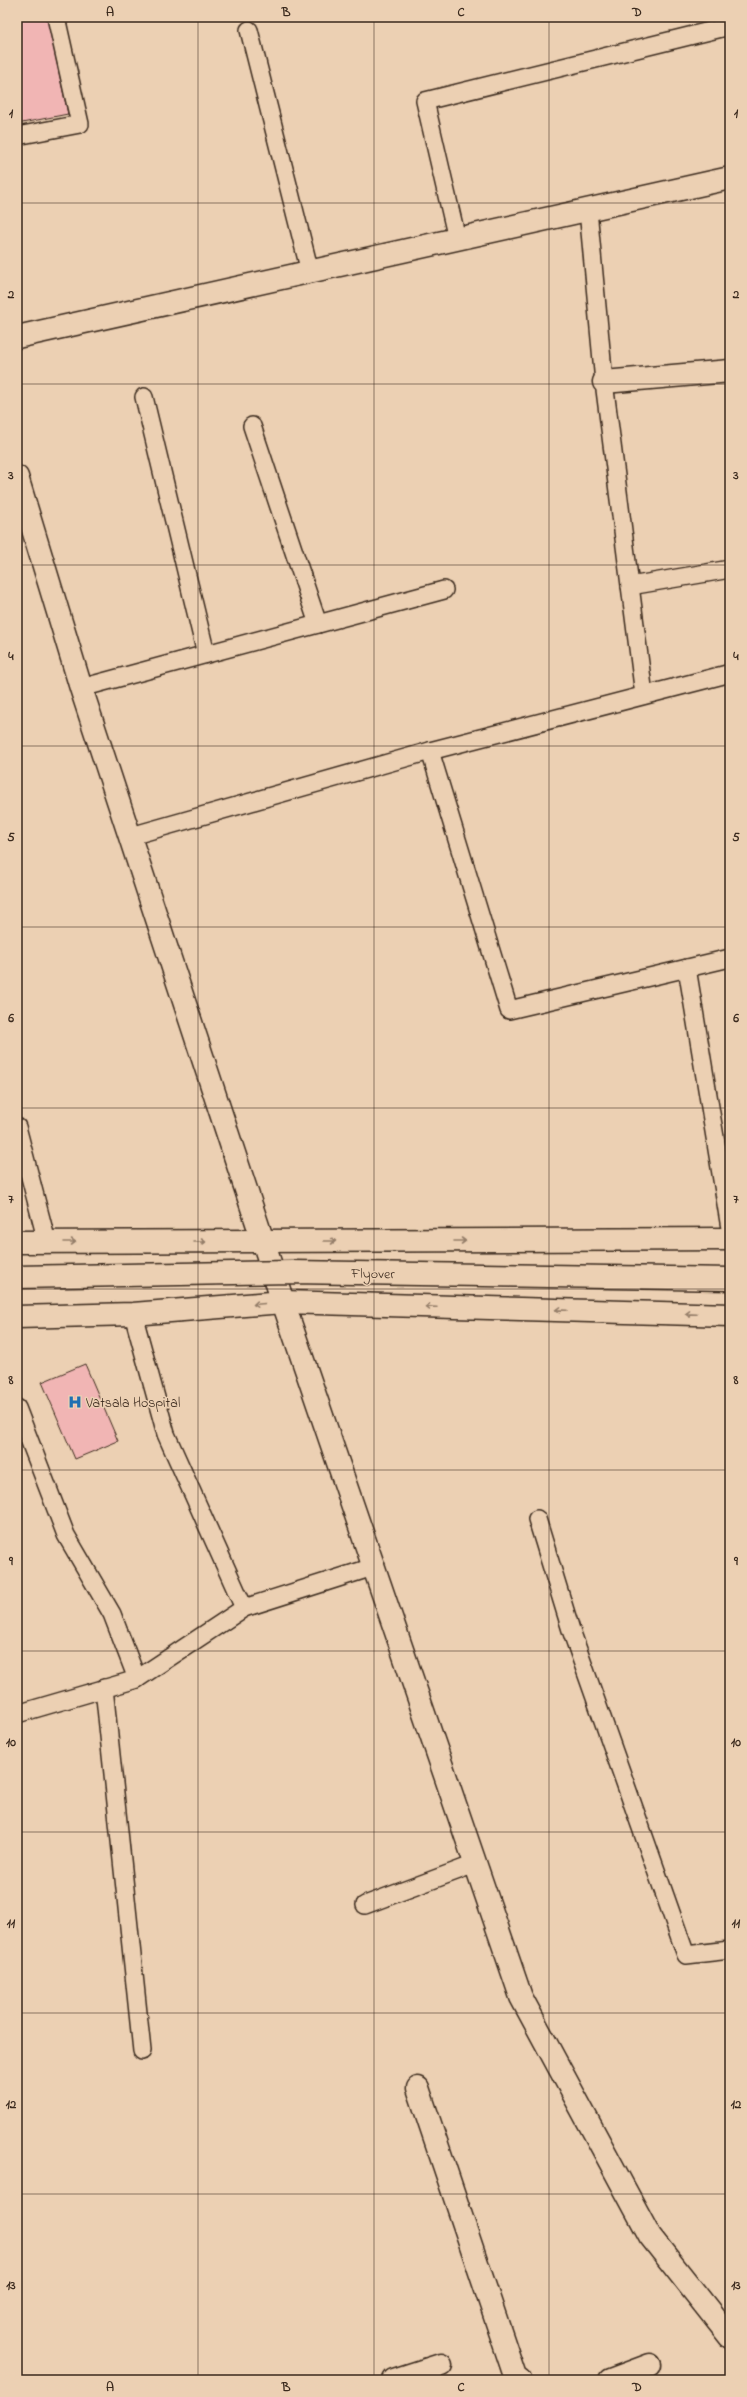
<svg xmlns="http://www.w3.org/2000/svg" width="747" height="2397" font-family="'Indie Flower',sans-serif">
<rect width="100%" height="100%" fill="#ecd0b3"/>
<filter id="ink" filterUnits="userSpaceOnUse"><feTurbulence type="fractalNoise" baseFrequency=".025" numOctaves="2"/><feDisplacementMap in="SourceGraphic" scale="8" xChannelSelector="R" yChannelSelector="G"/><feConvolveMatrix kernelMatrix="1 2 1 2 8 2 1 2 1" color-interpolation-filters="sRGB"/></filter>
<g filter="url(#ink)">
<!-- building -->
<g fill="#f1b5b4" stroke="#3b2a1e">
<path d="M 17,17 L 47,17 L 68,114 L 17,124 Z"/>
<path d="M 85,1364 L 118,1441 L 75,1459 L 42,1382 Z"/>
</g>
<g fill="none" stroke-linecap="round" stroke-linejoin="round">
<!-- service casing -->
<g stroke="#3b2a1e" stroke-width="20">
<g id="service">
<path d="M 249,30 L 310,272"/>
<path d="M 17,136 L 80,124 L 56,17"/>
<path d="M 588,210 L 604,382 L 644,695"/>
<path d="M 457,239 L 425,101 L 730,26"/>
<path d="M 144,397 L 206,654"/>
<path d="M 252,426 L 318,624"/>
<path d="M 630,586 L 730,569"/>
<path d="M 81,688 L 444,590"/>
<path d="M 430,751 L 509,1010 L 730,958"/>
<path d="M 131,836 L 430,751 L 727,674 L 730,676"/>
<path d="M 687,968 L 730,1228"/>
<path d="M 17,1127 L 47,1242"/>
<path d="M 133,1314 L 166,1434 L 244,1608"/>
<path d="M 17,1408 L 66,1535 L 112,1614 L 137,1679"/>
<path d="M 537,1519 L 571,1630 L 686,1955 L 730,1950"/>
<path d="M 104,1688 L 142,2051"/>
<path d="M 17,1714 L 137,1679 L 244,1608 L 373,1567"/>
<path d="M 365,1905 L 475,1864"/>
</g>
</g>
<!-- minor casing -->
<g stroke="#3b2a1e" stroke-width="25">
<g id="minor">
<path d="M 17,337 L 730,178"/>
<path d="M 604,382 L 730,371"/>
<path d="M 17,477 L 81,688 L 283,1302 L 521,1997 L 650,2236 L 730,2337"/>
<path d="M 418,2088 L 515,2376 L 520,2380"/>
<path d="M 394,2380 L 441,2365"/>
<path d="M 610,2380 L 650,2365"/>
</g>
</g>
<!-- secondary casing -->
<g stroke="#3b2a1e" stroke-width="25">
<g id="secondary">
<path d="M 17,1242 L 730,1239"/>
<path d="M 17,1317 L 133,1314 L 283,1302 L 730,1315"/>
</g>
</g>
<!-- service -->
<use href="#service" stroke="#ecd0b3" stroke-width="17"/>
<!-- minor -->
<use href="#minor" stroke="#ecd0b3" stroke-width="22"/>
<!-- secondary -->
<use href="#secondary" stroke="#ecd0b3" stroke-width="22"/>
<!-- secondary-bridge casing -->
<g stroke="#3b2a1e" stroke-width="25" stroke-linecap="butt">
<path id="secondary-bridge" d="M 17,1277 L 292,1272 L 730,1279"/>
</g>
<!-- secondary-bridge -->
<use href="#secondary-bridge" stroke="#ecd0b3" stroke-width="22"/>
</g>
<!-- one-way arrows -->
<defs><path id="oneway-shaft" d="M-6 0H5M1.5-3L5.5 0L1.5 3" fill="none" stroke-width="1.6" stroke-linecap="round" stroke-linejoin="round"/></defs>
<g stroke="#947d68">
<use href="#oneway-shaft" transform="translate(330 1241)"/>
<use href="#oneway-shaft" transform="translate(460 1241)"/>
<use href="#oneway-shaft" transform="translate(70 1242)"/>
<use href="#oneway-shaft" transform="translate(200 1242)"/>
<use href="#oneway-shaft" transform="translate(259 1304) rotate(175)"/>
<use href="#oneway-shaft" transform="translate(431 1307) rotate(-178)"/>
<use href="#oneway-shaft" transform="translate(561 1310) rotate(-178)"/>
<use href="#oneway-shaft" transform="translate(691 1314) rotate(-178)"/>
</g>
</g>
<!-- grid -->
<path fill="none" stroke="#3b2a1e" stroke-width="1" stroke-opacity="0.55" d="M 198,17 L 198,2380M 374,17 L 374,2380M 549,17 L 549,2380M 17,203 L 730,203M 17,384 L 730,384M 17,565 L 730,565M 17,746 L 730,746M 17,927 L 730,927M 17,1108 L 730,1108M 17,1289 L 730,1289M 17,1470 L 730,1470M 17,1651 L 730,1651M 17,1832 L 730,1832M 17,2013 L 730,2013M 17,2194 L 730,2194"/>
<!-- icons -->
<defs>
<g id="hospital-bare" transform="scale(1.08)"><path d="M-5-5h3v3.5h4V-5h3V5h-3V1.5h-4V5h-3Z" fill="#1f6fb2" stroke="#ecd0b3" stroke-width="2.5" paint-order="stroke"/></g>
</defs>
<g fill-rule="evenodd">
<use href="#hospital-bare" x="75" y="1402"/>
</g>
<g text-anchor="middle" stroke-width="3" stroke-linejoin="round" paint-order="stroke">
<!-- street labels -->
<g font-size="14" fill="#3b2a1e" stroke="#ecd0b3">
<text transform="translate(373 1273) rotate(1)" y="5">Flyover</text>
</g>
<!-- poi labels -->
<g font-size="14" fill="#3b2a1e" stroke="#ecd0b3" text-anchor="start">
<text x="86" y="1407">Vatsala Hospital</text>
</g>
</g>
<!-- margin -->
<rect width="747" height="2397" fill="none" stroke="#ecd0b3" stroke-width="44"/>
<rect x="22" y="22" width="703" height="2353" fill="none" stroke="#3b2a1e" stroke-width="1.5"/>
<g font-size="13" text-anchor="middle" font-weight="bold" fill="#3b2a1e">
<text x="110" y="16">A</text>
<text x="286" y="16">B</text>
<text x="461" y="16">C</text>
<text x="637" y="16">D</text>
<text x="11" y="117">1</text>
<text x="736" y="117">1</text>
<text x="11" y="298">2</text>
<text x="736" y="298">2</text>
<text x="11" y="479">3</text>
<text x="736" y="479">3</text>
<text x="11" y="660">4</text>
<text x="736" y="660">4</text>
<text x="11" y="841">5</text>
<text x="736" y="841">5</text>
<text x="11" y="1022">6</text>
<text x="736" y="1022">6</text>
<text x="11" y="1203">7</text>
<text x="736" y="1203">7</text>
<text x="11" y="1384">8</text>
<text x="736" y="1384">8</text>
<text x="11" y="1565">9</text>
<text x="736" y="1565">9</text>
<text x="11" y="1746">10</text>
<text x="736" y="1746">10</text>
<text x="11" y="1927">11</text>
<text x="736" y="1927">11</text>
<text x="11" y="2108">12</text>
<text x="736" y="2108">12</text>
<text x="11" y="2289">13</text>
<text x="736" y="2289">13</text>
<text x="110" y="2391">A</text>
<text x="286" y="2391">B</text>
<text x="461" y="2391">C</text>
<text x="637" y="2391">D</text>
</g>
</svg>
